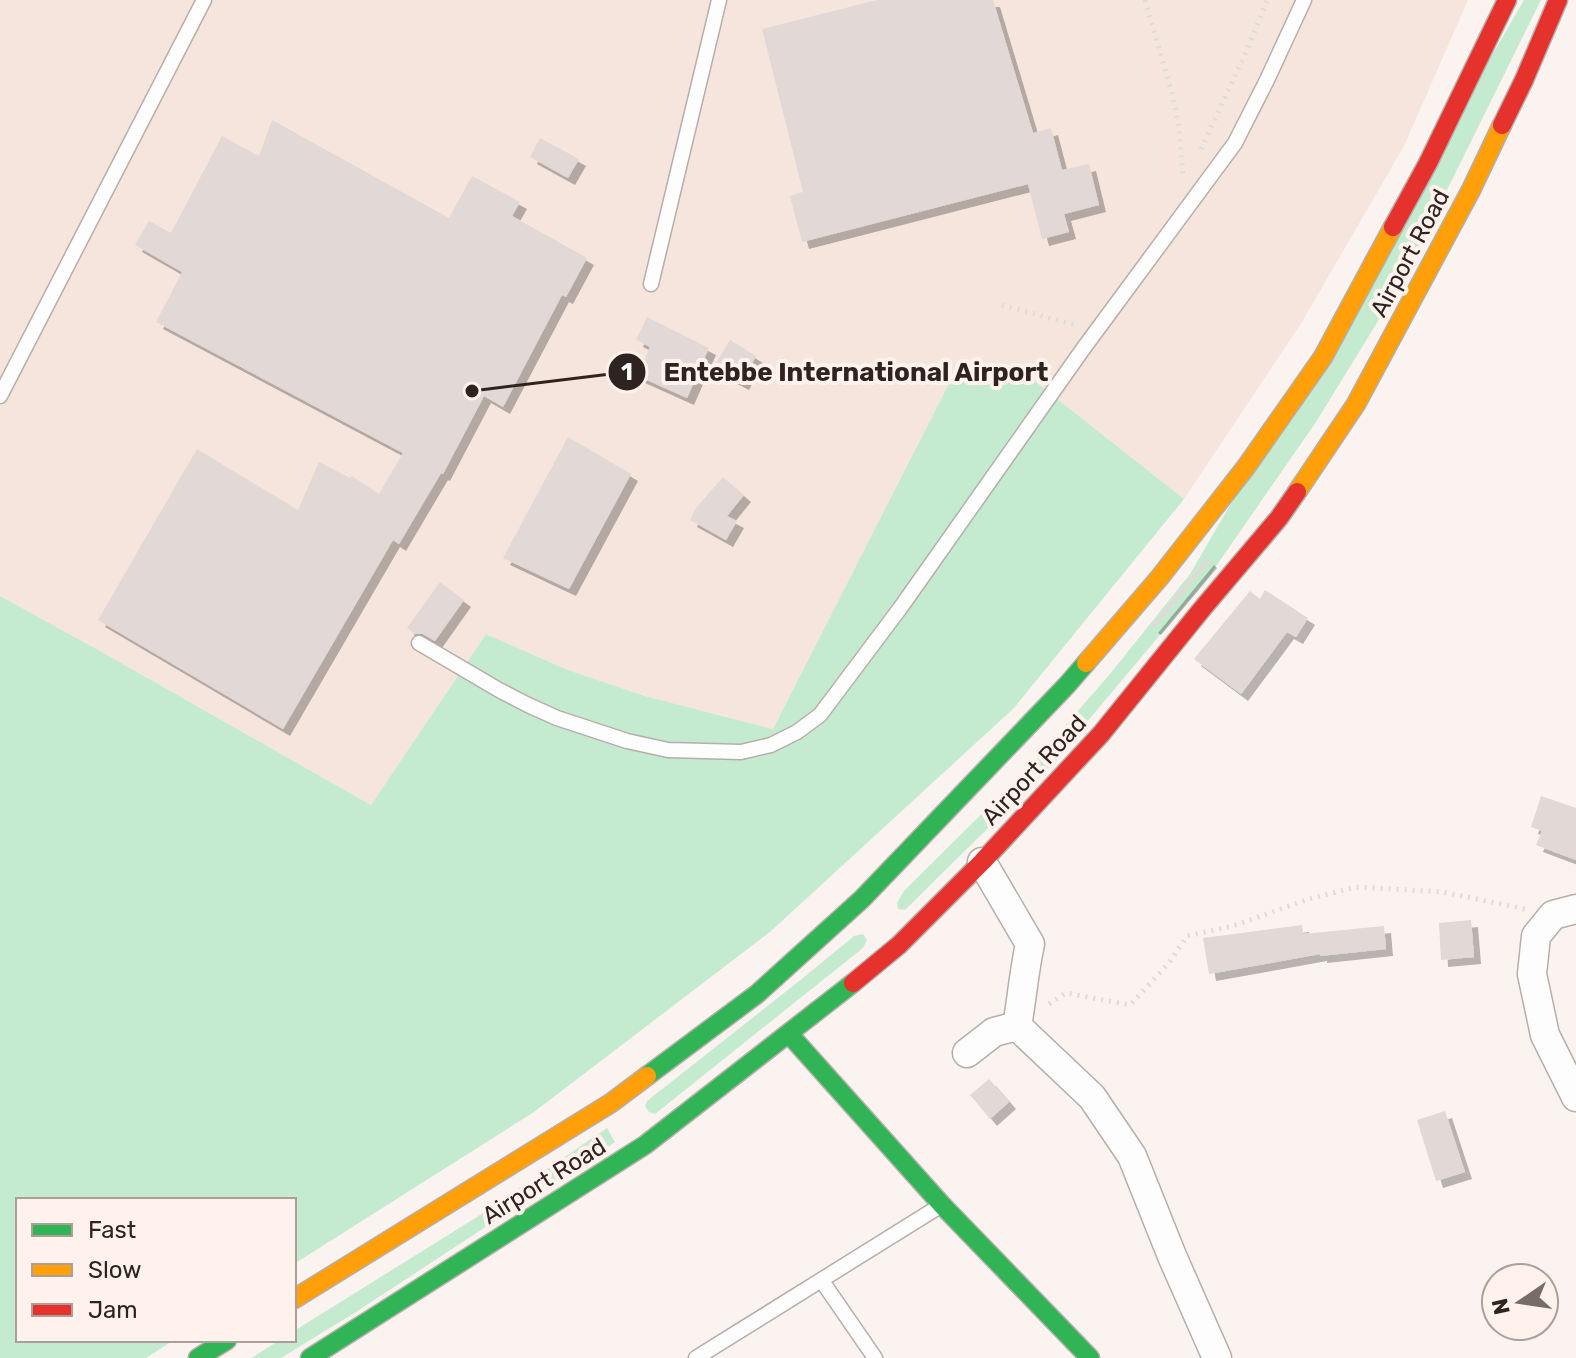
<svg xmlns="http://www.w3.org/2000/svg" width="1576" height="1358" font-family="Rubik,sans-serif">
<defs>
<filter id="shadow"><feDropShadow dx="7" dy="7" stdDeviation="0" flood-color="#0004"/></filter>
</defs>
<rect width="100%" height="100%" fill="#fbf3f0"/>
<!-- built -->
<path fill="#f5e5dd" d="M 0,0 L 1468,0 L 1404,146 L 1302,322 L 1184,499 L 1032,379 L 958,367 L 773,729 L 645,696 L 568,670 L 486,634 L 371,805 L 100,651 L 0,596 Z"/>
<!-- green -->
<g fill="#c4ebd0">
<path d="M 1524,0 L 1541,0 L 1399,287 L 1316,422 L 1210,575 L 1046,771 L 905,910 L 898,909 L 897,903 L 904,891 L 1028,768 L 1110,674 L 1190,574 Z"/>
<path d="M 958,366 L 1032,379 L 1184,499 L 1014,708 L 770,932 L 534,1112 L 294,1264 L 294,1200 L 18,1200 L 18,1340 L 174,1340 L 146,1358 L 0,1358 L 0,596 L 100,651 L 371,805 L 486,634 L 568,670 L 645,696 L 773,729 Z"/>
<path d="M 863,934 L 867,940 L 863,948 L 655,1114 L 649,1112 L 645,1106 L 647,1101 L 798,982 L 854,936 Z"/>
<path d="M 607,1128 L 615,1142 L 356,1312 L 281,1358 L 251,1358 L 280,1340 L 294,1340 L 294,1331 L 477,1217 Z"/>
</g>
<!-- building -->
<g fill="#e2d8d5" filter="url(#shadow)">
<path d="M 877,0 L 993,0 L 1033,133 L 1051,128 L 1062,170 L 1089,164 L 1099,205 L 1064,214 L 1069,232 L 1042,239 L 1028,184 L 802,242 L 790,196 L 803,192 L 762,29 Z"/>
<path d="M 272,120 L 449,218 L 472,176 L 520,202 L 512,216 L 587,258 L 566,297 L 562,295 L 503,407 L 484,396 L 443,474 L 441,473 L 399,544 L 393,540 L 283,729 L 98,620 L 197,449 L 298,510 L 319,462 L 350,478 L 352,476 L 379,494 L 403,453 L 156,322 L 182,272 L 135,245 L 149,221 L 171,233 L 222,136 L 259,156 Z"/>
<path d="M 540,138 L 579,159 L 568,178 L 530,157 Z"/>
<path d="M 647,317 L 709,348 L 687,398 L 638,376 L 650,347 L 636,340 Z"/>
<path d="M 730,340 L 756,356 L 742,383 L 713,368 Z"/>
<path d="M 568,437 L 631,474 L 569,589 L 503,558 Z"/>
<path d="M 723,477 L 744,495 L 727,516 L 737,521 L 726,540 L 690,520 L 696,508 Z"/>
<path d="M 1207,558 L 1210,561 L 1154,628 L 1151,626 Z"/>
<path d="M 440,582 L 464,600 L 435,641 L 423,634 L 415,634 L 407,628 Z"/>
<path d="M 1265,590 L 1308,618 L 1296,637 L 1287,632 L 1241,694 L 1194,659 L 1250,591 L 1260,599 Z"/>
<path d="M 1541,796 L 1576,808 L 1576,860 L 1536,845 L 1542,831 L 1531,827 Z"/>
<path d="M 1471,920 L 1474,957 L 1441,960 L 1439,923 Z"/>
<path d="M 1302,925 L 1303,934 L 1384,926 L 1386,949 L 1320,956 L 1320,954 L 1209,974 L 1203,938 Z"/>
<path d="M 989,1079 L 1009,1102 L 990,1119 L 970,1095 Z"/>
<path d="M 1445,1111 L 1465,1172 L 1436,1181 L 1417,1120 Z"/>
</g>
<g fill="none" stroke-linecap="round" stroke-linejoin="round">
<!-- lane casing -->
<g stroke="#b6aeaa" stroke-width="17">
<g id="lane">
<path d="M 651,284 L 719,0"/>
<path d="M 0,396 L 204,0"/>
<path d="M 419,643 L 499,690 L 528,705 L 557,718 L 627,741 L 668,750 L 741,752 L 771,745 L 797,732 L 820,715 L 901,607 L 1083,349 L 1235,143 L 1267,80 L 1304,0"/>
<path d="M 822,1281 L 875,1358"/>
<path d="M 696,1358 L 940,1206"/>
</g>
</g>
<!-- street casing -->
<g stroke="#b6aeaa" stroke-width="31">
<g id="street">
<path d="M 1576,909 L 1553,915 L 1536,936 L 1532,974 L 1545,1035 L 1576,1097"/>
<path d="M 1017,1026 L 1092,1097 L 1132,1156 L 1172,1256 L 1217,1358"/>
<path d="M 967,1053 L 994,1032 L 1017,1026 C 1022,999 1024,971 1030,944 L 982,862"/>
</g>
</g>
<!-- fast casing -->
<g stroke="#b6aeaa" stroke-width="21">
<g id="fast">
<path d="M 789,1034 L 942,1205 L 1090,1358"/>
<path d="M 647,1076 L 757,994 L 862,899 L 1067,685 L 1086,663"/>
<path d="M 198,1358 L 227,1340"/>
<path d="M 310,1358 L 645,1145 L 853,983"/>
</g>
</g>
<!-- slow casing -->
<g stroke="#b6aeaa" stroke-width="21">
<g id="slow">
<path d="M 1297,492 L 1356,404 L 1471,190 L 1502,125"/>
<path d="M 1086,663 L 1160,577 L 1246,467 L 1323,357 L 1393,227"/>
<path d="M 294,1299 L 611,1103 L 647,1076"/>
</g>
</g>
<!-- jam casing -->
<g stroke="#b6aeaa" stroke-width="21">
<g id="jam">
<path d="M 1502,125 L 1524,80 L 1558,0"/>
<path d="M 1393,227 L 1428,163 L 1507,0"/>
<path d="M 853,983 L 899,945 L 982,862 L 1101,734 L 1202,609 L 1279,518 L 1297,492"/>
</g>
</g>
<!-- path -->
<g stroke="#dedbda" stroke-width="5" stroke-dasharray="2 6" stroke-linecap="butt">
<path d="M 1145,0 L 1173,97 L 1179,126 L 1183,178"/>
<path d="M 1201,149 L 1248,48 L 1267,0"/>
<path d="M 1002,305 L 1075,325"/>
<path d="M 1049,1004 L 1066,993 L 1130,1005 L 1169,963 L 1187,936 L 1233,926 L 1306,900 L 1356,887 L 1443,892 L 1525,909"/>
</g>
<!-- lane -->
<use href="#lane" stroke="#fefdfd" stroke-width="14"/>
<!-- street -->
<use href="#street" stroke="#fefdfd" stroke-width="28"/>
<!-- fast -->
<use href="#fast" stroke="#30b455" stroke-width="18"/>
<!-- slow -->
<use href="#slow" stroke="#ff9f0a" stroke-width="18"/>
<!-- jam -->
<use href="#jam" stroke="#e5322d" stroke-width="18"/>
</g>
<g text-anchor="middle" stroke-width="8" stroke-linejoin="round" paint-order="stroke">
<!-- street labels -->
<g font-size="24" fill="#2e231e" stroke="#fff2ec">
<text transform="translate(1410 253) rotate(-62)" y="8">Airport Road</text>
<text transform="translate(1034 770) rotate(-47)" y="8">Airport Road</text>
<text transform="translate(544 1181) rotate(-32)" y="8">Airport Road</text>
</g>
</g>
<!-- callouts -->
<path fill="none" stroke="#2e231e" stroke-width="3" d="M472 391L627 372"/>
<g fill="#2e231e" stroke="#fff2ec" stroke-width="3">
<circle cx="472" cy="391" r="8"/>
<circle cx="627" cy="372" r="20"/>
</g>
<g font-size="24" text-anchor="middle" font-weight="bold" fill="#fff">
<text x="627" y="380">1</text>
</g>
<g font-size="26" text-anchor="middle" font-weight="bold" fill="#2e231e" stroke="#fff2ec" stroke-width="8" stroke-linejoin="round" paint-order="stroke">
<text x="856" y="381">Entebbe International Airport</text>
</g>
<!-- legend -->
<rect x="16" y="1198" width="280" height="144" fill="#fff2ec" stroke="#ab9f9a" stroke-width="2"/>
<rect x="32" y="1224" width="40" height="12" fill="#30b455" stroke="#ab9f9a" stroke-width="2"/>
<text x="88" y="1238" font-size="24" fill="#2e231e">Fast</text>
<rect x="32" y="1264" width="40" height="12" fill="#ff9f0a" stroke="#ab9f9a" stroke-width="2"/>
<text x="88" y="1278" font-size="24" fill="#2e231e">Slow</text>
<rect x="32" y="1304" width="40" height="12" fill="#e5322d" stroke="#ab9f9a" stroke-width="2"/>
<text x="88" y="1318" font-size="24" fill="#2e231e">Jam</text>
<!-- north arrow -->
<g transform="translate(1520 1302) rotate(257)"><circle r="38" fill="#fff2ec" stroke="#ab9f9a" stroke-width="2"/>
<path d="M0-6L14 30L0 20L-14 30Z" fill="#766c68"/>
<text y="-12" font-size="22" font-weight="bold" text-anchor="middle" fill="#2e231e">N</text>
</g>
</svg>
